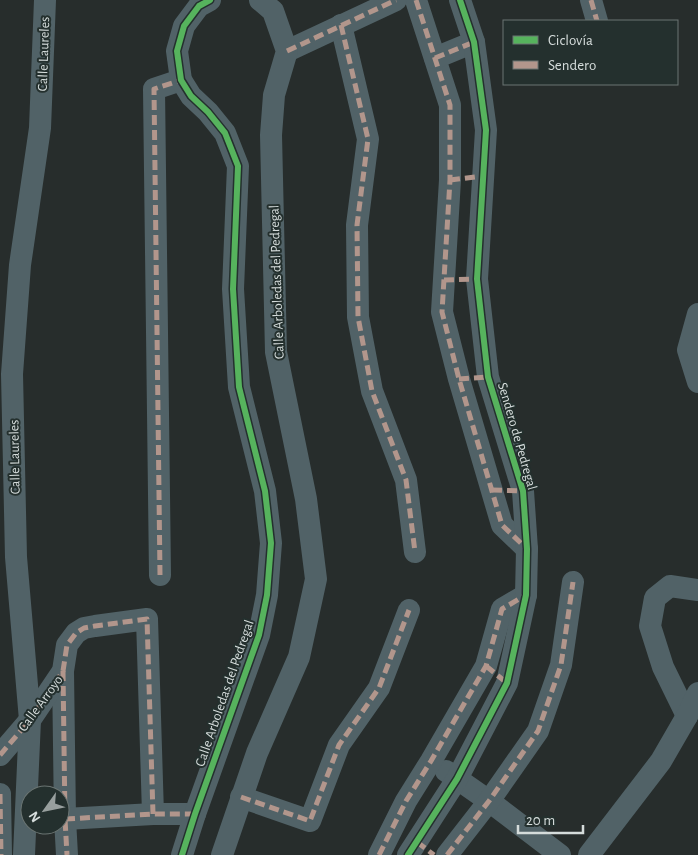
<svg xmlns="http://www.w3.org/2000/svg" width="698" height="855" font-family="'Alegreya Sans',sans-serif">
<rect width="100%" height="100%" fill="#272d2c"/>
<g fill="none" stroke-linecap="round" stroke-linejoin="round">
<!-- street -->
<g stroke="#516267" stroke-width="22">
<path d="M 416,0 L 450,105 L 450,180 L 442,312 L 459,379 L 502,525 L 527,549"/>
<path d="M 591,0 L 597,21"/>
<path d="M 341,25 L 368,139 L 357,225 L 358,317 L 372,391 L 406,480 L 415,552"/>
<path d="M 287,51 L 396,0"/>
<path d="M 435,58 L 474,42"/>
<path d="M 698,314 L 688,350 L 698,382"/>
<path d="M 160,575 L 154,89 L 181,80"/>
<path d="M 63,671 L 65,819 L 67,855"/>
<path d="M 687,716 L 663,667 L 650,626 L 655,598 L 670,586 L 698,590"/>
<path d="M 0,755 L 30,720 L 63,671 L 67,645 L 76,633 L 84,628 L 95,626 L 147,619 L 153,814"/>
<path d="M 446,771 L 489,801 L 560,855"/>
<path d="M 0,794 L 1,855"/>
<path d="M 241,797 L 310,821 L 339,745 L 379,688 L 409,610"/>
<path d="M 65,819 L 153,814 L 195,814"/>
<path d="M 24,855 L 30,720 L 16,557 L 12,374 L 20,265 L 40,128 L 45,0"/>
<path d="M 182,855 L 195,814 L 259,635 L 267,595 L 271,543 L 265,491 L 239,387 L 233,289 L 238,166 L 225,133 L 208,112 L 191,96 L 181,80 L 177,51 L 184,26 L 199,6 L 210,0"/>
<path d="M 222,855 L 257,753 L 299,657 L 316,579 L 306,499 L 276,352 L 271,135 L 274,95 L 287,51 L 273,11 L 260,0"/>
<path d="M 379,855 L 406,801 L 431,761 L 486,666 L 502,609 L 526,595"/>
<path d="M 408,855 L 457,779 L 507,683 L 526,595 L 527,549 L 523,491 L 488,377 L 477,279 L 486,130 L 474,42 L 460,0"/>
<path d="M 447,855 L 489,801 L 538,731 L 561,665 L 573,582"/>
<path d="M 589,855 L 661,761 L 687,716 L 698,693"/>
</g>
<!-- quiet -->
<g stroke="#b2968c" stroke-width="5" stroke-dasharray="10 5" stroke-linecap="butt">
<path d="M 416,0 L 450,105 L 450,180 L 442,312 L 459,379 L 502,525 L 527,549"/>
<path d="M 591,0 L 597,21"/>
<path d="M 341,25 L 368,139 L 357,225 L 358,317 L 372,391 L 406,480 L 415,552"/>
<path d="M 287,51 L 396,0"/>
<path d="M 435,58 L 474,42"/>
<path d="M 450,180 L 484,176"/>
<path d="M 444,280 L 477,279"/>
<path d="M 459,379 L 488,377"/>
<path d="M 492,490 L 523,491"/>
<path d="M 160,575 L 154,89 L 181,80"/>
<path d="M 486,666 L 507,683"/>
<path d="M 63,671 L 65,819 L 67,855"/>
<path d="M 0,755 L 30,720 L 63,671 L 67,645 L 76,633 L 84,628 L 95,626 L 147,619 L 153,814"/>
<path d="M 0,794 L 1,855"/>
<path d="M 241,797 L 310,821 L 339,745 L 379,688 L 409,610"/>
<path d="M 65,819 L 153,814 L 195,814"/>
<path d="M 417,842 L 434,855"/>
<path d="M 379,855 L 406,801 L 431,761 L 486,666 L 502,609 L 526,595"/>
<path d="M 447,855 L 489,801 L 538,731 L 561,665 L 573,582"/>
</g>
<!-- cycleway casing -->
<g stroke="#24302e" stroke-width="9">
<g id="cycleway">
<path d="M 182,855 L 195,814 L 259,635 L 267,595 L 271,543 L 265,491 L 239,387 L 233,289 L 238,166 L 225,133 L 208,112 L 191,96 L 181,80 L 177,51 L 184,26 L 199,6 L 210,0"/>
<path d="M 408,855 L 457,779 L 507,683 L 526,595 L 527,549 L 523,491 L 488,377 L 477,279 L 486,130 L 474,42 L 460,0"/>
</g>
</g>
<!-- cycleway -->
<use href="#cycleway" stroke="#56b35d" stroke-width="6"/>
</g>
<g text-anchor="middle" stroke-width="4" stroke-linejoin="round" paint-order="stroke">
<!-- street labels -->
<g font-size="14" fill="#d5dcdb" stroke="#24302e">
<text transform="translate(43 54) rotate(-88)" y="5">Calle Laureles</text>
<text transform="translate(276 282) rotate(-92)" y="5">Calle Arboledas del Pedregal</text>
<text transform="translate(518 436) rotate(74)" y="5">Sendero de Pedregal</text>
<text transform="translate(14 457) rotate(-91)" y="5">Calle Laureles</text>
<text transform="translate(224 693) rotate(-71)" y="5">Calle Arboledas del Pedregal</text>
<text transform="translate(40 703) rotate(-54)" y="5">Calle Arroyo</text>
</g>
</g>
<!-- legend -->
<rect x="503" y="20" width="175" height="65" fill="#24302e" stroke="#6b7573"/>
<rect x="513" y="36" width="25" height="8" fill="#56b35d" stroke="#6b7573"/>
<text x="548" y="45" font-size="15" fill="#d5dcdb">Ciclovía</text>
<rect x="513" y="61" width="25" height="8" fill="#b2968c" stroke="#6b7573"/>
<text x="548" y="70" font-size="15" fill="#d5dcdb">Sendero</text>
<!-- north arrow -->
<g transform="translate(45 810) rotate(237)"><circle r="24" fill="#24302e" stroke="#6b7573"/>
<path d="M0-4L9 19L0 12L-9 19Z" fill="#989f9e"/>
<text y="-8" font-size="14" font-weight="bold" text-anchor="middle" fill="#d5dcdb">N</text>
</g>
<!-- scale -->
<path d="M518 825v8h65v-8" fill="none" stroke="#d5dcdb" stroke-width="2.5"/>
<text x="526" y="825" font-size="15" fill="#d5dcdb" stroke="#24302e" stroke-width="4" paint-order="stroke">20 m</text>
</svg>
